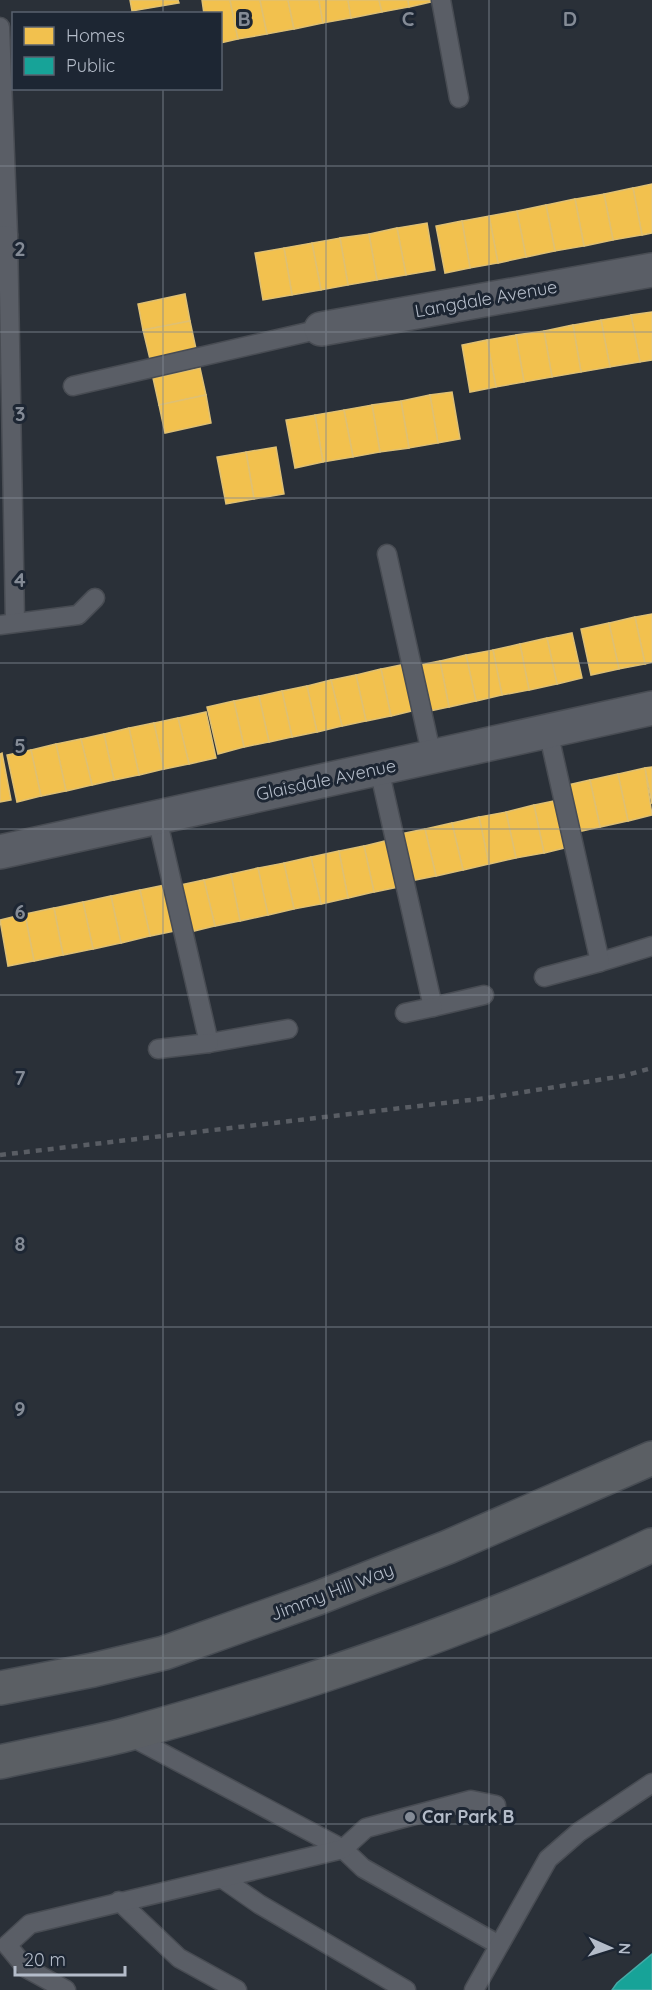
<svg xmlns="http://www.w3.org/2000/svg" width="652" height="1990" font-family="Quicksand,sans-serif">
<rect width="100%" height="100%" fill="#2a3038"/>
<!-- homes -->
<g fill="#f2c14e" stroke="#dfc073" stroke-width="1.5">
<path d="M 130,0 L 178,0 L 179,3 L 132,11 Z"/>
<path d="M 202,0 L 230,0 L 238,39 L 220,43 L 220,14 L 204,14 Z"/>
<path d="M 230,0 L 260,0 L 267,34 L 238,39 Z"/>
<path d="M 260,0 L 288,0 L 294,29 L 267,34 Z"/>
<path d="M 288,0 L 319,0 L 323,23 L 294,29 Z"/>
<path d="M 319,0 L 348,0 L 351,18 L 323,23 Z"/>
<path d="M 348,0 L 379,0 L 382,12 L 351,18 Z"/>
<path d="M 379,0 L 408,0 L 409,7 L 382,12 Z"/>
<path d="M 408,0 L 430,0 L 431,2 L 409,7 Z"/>
<path d="M 652,184 L 652,233 L 642,235 L 633,188 Z"/>
<path d="M 633,188 L 642,235 L 613,240 L 604,194 Z"/>
<path d="M 604,194 L 613,240 L 584,246 L 575,199 Z"/>
<path d="M 575,199 L 584,246 L 555,251 L 546,205 Z"/>
<path d="M 546,205 L 555,251 L 526,257 L 517,211 Z"/>
<path d="M 517,211 L 526,257 L 498,263 L 489,216 Z"/>
<path d="M 489,216 L 498,263 L 470,268 L 462,221 Z"/>
<path d="M 462,221 L 470,268 L 445,273 L 436,226 Z"/>
<path d="M 427,223 L 435,270 L 406,275 L 397,228 Z"/>
<path d="M 397,228 L 406,275 L 377,280 L 369,234 Z"/>
<path d="M 369,234 L 377,280 L 348,285 L 340,238 Z"/>
<path d="M 340,238 L 348,285 L 321,290 L 312,243 Z"/>
<path d="M 312,243 L 321,290 L 292,295 L 284,248 Z"/>
<path d="M 284,248 L 292,295 L 263,300 L 255,253 Z"/>
<path d="M 185,294 L 190,321 L 143,330 L 138,304 Z"/>
<path d="M 652,312 L 652,360 L 640,362 L 631,315 Z"/>
<path d="M 631,315 L 640,362 L 610,367 L 601,320 Z"/>
<path d="M 601,320 L 610,367 L 581,372 L 573,325 Z"/>
<path d="M 190,321 L 196,349 L 150,359 L 143,330 Z"/>
<path d="M 573,325 L 581,372 L 552,377 L 544,331 Z"/>
<path d="M 544,331 L 552,377 L 524,382 L 516,335 Z"/>
<path d="M 516,335 L 524,382 L 496,387 L 487,340 Z"/>
<path d="M 487,340 L 496,387 L 470,392 L 462,345 Z"/>
<path d="M 200,368 L 206,395 L 159,405 L 153,378 Z"/>
<path d="M 452,392 L 460,439 L 438,443 L 430,395 Z"/>
<path d="M 206,395 L 211,423 L 165,433 L 159,405 Z"/>
<path d="M 430,395 L 438,443 L 409,448 L 401,401 Z"/>
<path d="M 401,401 L 409,448 L 380,452 L 372,405 Z"/>
<path d="M 372,405 L 380,452 L 353,457 L 344,410 Z"/>
<path d="M 344,410 L 353,457 L 323,462 L 315,415 Z"/>
<path d="M 315,415 L 323,462 L 295,468 L 286,420 Z"/>
<path d="M 276,447 L 284,494 L 254,499 L 246,452 Z"/>
<path d="M 246,452 L 254,499 L 226,504 L 217,457 Z"/>
<path d="M 652,614 L 652,662 L 645,664 L 635,617 Z"/>
<path d="M 635,617 L 645,664 L 619,669 L 609,623 Z"/>
<path d="M 609,623 L 619,669 L 591,675 L 581,629 Z"/>
<path d="M 572,633 L 582,678 L 557,684 L 547,638 Z"/>
<path d="M 547,638 L 557,684 L 529,690 L 520,644 Z"/>
<path d="M 520,644 L 529,690 L 502,695 L 493,650 Z"/>
<path d="M 493,650 L 502,695 L 476,701 L 466,655 Z"/>
<path d="M 466,655 L 476,701 L 449,707 L 440,661 Z"/>
<path d="M 440,661 L 449,707 L 425,712 L 415,666 Z"/>
<path d="M 406,664 L 416,710 L 391,716 L 381,669 Z"/>
<path d="M 381,669 L 391,716 L 366,721 L 356,675 Z"/>
<path d="M 356,675 L 366,721 L 342,726 L 331,680 Z"/>
<path d="M 331,680 L 342,726 L 317,732 L 307,686 Z"/>
<path d="M 307,686 L 317,732 L 292,737 L 282,691 Z"/>
<path d="M 282,691 L 292,737 L 269,742 L 259,696 Z"/>
<path d="M 259,696 L 269,742 L 244,747 L 234,701 Z"/>
<path d="M 234,701 L 244,747 L 218,754 L 207,707 Z"/>
<path d="M 206,712 L 216,758 L 189,764 L 178,718 Z"/>
<path d="M 178,718 L 189,764 L 164,769 L 154,723 Z"/>
<path d="M 154,723 L 164,769 L 139,775 L 129,728 Z"/>
<path d="M 129,728 L 139,775 L 114,780 L 104,734 Z"/>
<path d="M 104,734 L 114,780 L 92,785 L 81,739 Z"/>
<path d="M 81,739 L 92,785 L 66,791 L 56,744 Z"/>
<path d="M 56,744 L 66,791 L 41,796 L 31,750 Z"/>
<path d="M 31,750 L 41,796 L 17,802 L 7,755 Z"/>
<path d="M 2,753 L 11,800 L 0,802 L 0,754 Z"/>
<path d="M 652,767 L 652,804 L 645,768 Z"/>
<path d="M 645,768 L 652,815 L 628,821 L 618,774 Z"/>
<path d="M 618,774 L 628,821 L 600,827 L 590,780 Z"/>
<path d="M 590,780 L 600,827 L 573,833 L 563,786 Z"/>
<path d="M 559,800 L 569,847 L 544,853 L 534,805 Z"/>
<path d="M 534,805 L 544,853 L 516,858 L 506,812 Z"/>
<path d="M 506,812 L 516,858 L 489,864 L 479,817 Z"/>
<path d="M 479,817 L 489,864 L 463,870 L 452,823 Z"/>
<path d="M 452,823 L 463,870 L 436,876 L 425,829 Z"/>
<path d="M 425,829 L 436,876 L 410,881 L 400,834 Z"/>
<path d="M 389,840 L 399,887 L 374,892 L 364,846 Z"/>
<path d="M 364,846 L 374,892 L 348,898 L 339,851 Z"/>
<path d="M 339,851 L 348,898 L 321,904 L 311,857 Z"/>
<path d="M 311,857 L 321,904 L 294,909 L 284,863 Z"/>
<path d="M 284,863 L 294,909 L 268,915 L 258,868 Z"/>
<path d="M 258,868 L 268,915 L 240,921 L 231,874 Z"/>
<path d="M 231,874 L 240,921 L 215,926 L 204,880 Z"/>
<path d="M 204,880 L 215,926 L 190,932 L 180,885 Z"/>
<path d="M 165,885 L 175,931 L 150,936 L 140,890 Z"/>
<path d="M 140,890 L 150,936 L 121,943 L 111,896 Z"/>
<path d="M 111,896 L 121,943 L 93,949 L 83,902 Z"/>
<path d="M 83,902 L 93,949 L 63,955 L 54,908 Z"/>
<path d="M 54,908 L 63,955 L 34,961 L 25,914 Z"/>
<path d="M 25,914 L 34,961 L 8,966 L 0,920 Z"/>
</g>
<!-- public -->
<path fill="#17a398" stroke="#46aaa7" stroke-width="1.5" d="M 652,1954 L 652,1990 L 612,1990 L 617,1983 Z"/>
<g fill="none" stroke-linecap="round" stroke-linejoin="round">
<!-- service casing -->
<g stroke="#484c53" stroke-width="21">
<g id="service">
<path d="M 441,0 L 459,98"/>
<path d="M 0,27 L 8,235"/>
<path d="M 0,236 L 8,235 L 15,622"/>
<path d="M 73,386 L 321,329"/>
<path d="M 387,554 L 432,757"/>
<path d="M 0,625 L 78,615 L 95,598"/>
<path d="M 379,769 L 433,1007 L 484,995"/>
<path d="M 157,818 L 209,1043 L 288,1029"/>
<path d="M 600,962 L 652,946"/>
<path d="M 544,977 L 600,962 L 548,731"/>
<path d="M 405,1013 L 433,1007"/>
<path d="M 158,1049 L 209,1043"/>
<path d="M 128,1735 L 343,1849 L 363,1868 L 499,1945"/>
<path d="M 223,1879 L 259,1904 L 406,1990"/>
<path d="M 119,1901 L 179,1958 L 237,1990"/>
<path d="M 66,1990 L 26,1968 L 7,1945 L 30,1924 L 343,1849 L 366,1828 L 471,1800 L 496,1805"/>
<path d="M 474,1990 L 548,1859 L 579,1832 L 652,1783"/>
</g>
</g>
<!-- minor casing -->
<g stroke="#484c53" stroke-width="36">
<g id="minor">
<path d="M 321,329 L 652,270"/>
<path d="M 0,852 L 652,708"/>
</g>
</g>
<!-- trunk casing -->
<g stroke="#474c53" stroke-width="36">
<g id="trunk">
<path d="M 0,1688 L 93,1670 L 164,1653 L 318,1598 L 448,1547 L 652,1458"/>
<path d="M 0,1762 C 43,1752 86,1745 128,1734 C 308,1685 484,1625 652,1545"/>
</g>
</g>
<!-- service -->
<use href="#service" stroke="#5a5e66" stroke-width="18"/>
<!-- minor -->
<use href="#minor" stroke="#5a5e66" stroke-width="33"/>
<!-- trunk -->
<use href="#trunk" stroke="#5b5f64" stroke-width="33"/>
<!-- rail -->
<path stroke="#595d64" stroke-width="4.5" stroke-dasharray="6 6" stroke-linecap="butt" d="M 0,1155 L 487,1098 L 623,1076 L 652,1068"/>
</g>
<!-- grid -->
<path fill="none" stroke="#848b96" stroke-width="1.5" stroke-opacity="0.55" d="M 163,0 L 163,14M 326,0 L 326,1990M 489,0 L 489,1990M 163,88 L 163,1990M 0,166 L 652,166M 0,332 L 652,332M 0,498 L 652,498M 0,663 L 652,663M 0,829 L 652,829M 0,995 L 652,995M 0,1161 L 652,1161M 0,1327 L 652,1327M 0,1492 L 652,1492M 0,1658 L 652,1658M 0,1824 L 652,1824"/>
<!-- markers -->
<circle fill="#848b96" stroke="#1d2633" stroke-width="2" cx="410" cy="1817" r="6"/>
<g text-anchor="middle" stroke-width="6" stroke-linejoin="round" paint-order="stroke">
<!-- street labels -->
<g font-size="18" fill="#b4bcc9" stroke="#1d2633">
<text transform="translate(486 299) rotate(-10)" y="6">Langdale Avenue</text>
<text transform="translate(326 780) rotate(-12)" y="6">Glaisdale Avenue</text>
<text transform="translate(332 1592) rotate(-21)" y="6">Jimmy Hill Way</text>
</g>
<!-- poi labels -->
<g font-size="18" font-weight="bold" fill="#b4bcc9" stroke="#1d2633" text-anchor="start">
<text x="422" y="1823">Car Park B</text>
</g>
</g>
<g font-size="20" text-anchor="middle" font-weight="bold" fill="#848b96" stroke="#1d2633" stroke-width="6" stroke-linejoin="round" paint-order="stroke">
<text x="244" y="26">B</text>
<text x="408" y="26">C</text>
<text x="570" y="26">D</text>
<text x="20" y="256">2</text>
<text x="20" y="421">3</text>
<text x="20" y="587">4</text>
<text x="20" y="753">5</text>
<text x="20" y="919">6</text>
<text x="20" y="1085">7</text>
<text x="20" y="1251">8</text>
<text x="20" y="1416">9</text>
</g>
<!-- legend -->
<rect x="12" y="12" width="210" height="78" fill="#1d2633" stroke="#59626f" stroke-width="1.5"/>
<rect x="24" y="27" width="30" height="18" fill="#f2c14e" stroke="#59626f" stroke-width="1.5"/>
<text x="66" y="42" font-size="18" fill="#b4bcc9">Homes</text>
<rect x="24" y="57" width="30" height="18" fill="#17a398" stroke="#59626f" stroke-width="1.5"/>
<text x="66" y="72" font-size="18" fill="#b4bcc9">Public</text>
<!-- north arrow -->
<g transform="translate(610 1948) rotate(93)" stroke="#1d2633" stroke-width="4.5" paint-order="stroke">
<path d="M0-4.5L10 22L0 15L-10 22Z" fill="#b4bcc9"/>
<text y="-9" font-size="16" font-weight="bold" text-anchor="middle" fill="#b4bcc9">N</text>
</g>
<!-- scale -->
<path d="M15 1966v9h110v-9" fill="none" stroke="#b4bcc9" stroke-width="3"/>
<text x="24" y="1966" font-size="18" fill="#b4bcc9" stroke="#1d2633" stroke-width="4.5" paint-order="stroke">20 m</text>
</svg>
